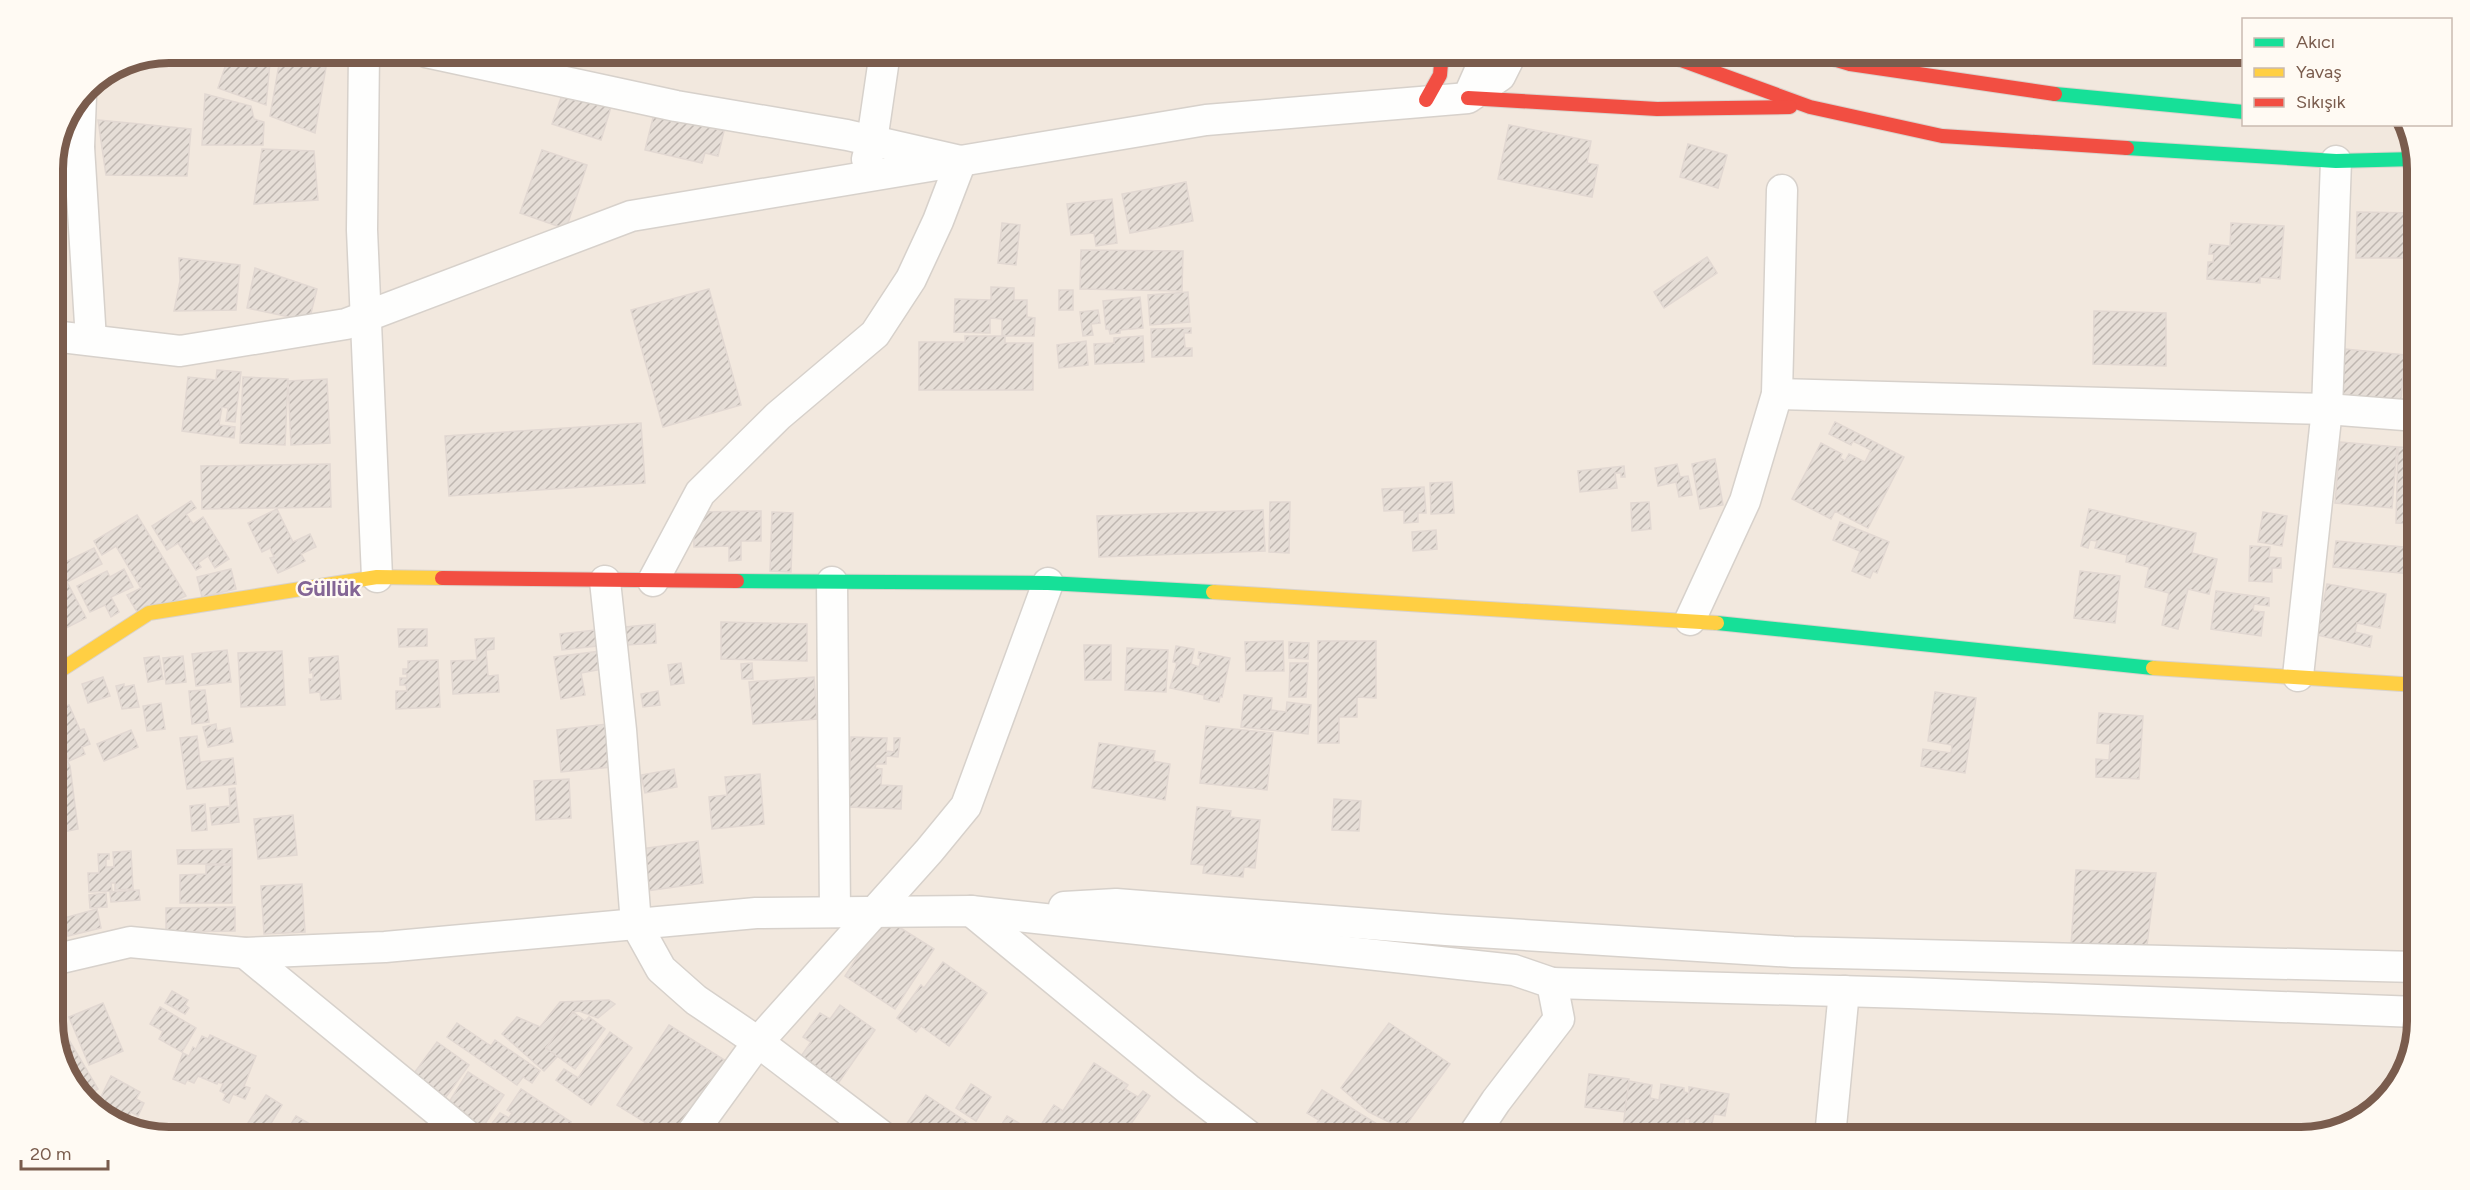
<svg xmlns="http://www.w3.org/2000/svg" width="2470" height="1190" font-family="Figtree,sans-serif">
<defs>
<pattern id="building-hatch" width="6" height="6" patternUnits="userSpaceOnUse" patternTransform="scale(1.5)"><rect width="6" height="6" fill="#e6ded7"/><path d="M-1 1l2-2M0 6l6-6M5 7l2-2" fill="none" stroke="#bfb7b1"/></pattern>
</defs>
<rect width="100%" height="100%" fill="#f9f5f0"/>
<!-- residential -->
<path fill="#f2e8de" d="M 169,52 L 2243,52 L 2244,124 L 2405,125 L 2417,162 L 2417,1021 L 2406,1072 L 2365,1118 L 2301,1137 L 169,1137 L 118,1126 L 72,1086 L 53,1029 L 53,162 L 62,124 L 87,87 L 125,61 Z"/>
<!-- building -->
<g fill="url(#building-hatch)" stroke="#e2d8d2" stroke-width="1.5">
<path d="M 230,52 L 271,52 L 266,105 L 218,88 Z"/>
<path d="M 281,53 L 326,67 L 315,133 L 270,116 Z"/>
<path d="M 563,92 L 611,107 L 601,140 L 552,124 Z"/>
<path d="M 205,94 L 251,106 L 254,119 L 264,122 L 263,145 L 202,145 Z"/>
<path d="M 654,114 L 724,131 L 718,156 L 705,153 L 702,163 L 645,150 Z"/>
<path d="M 98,120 L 191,129 L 187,176 L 106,175 Z"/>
<path d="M 1509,125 L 1591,141 L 1587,163 L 1598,165 L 1592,197 L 1498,179 Z"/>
<path d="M 1688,144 L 1727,155 L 1718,188 L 1680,177 Z"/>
<path d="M 262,149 L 314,151 L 318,200 L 254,204 Z"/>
<path d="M 542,150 L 587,165 L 566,229 L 520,213 Z"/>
<path d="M 1186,182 L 1193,221 L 1130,233 L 1122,194 Z"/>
<path d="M 1112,199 L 1117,243 L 1096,246 L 1094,233 L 1071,235 L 1067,204 Z"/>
<path d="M 2357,212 L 2417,213 L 2417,258 L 2356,258 Z"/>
<path d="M 1002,223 L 1020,225 L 1016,265 L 998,263 Z"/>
<path d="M 2231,223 L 2284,226 L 2280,279 L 2260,277 L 2260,283 L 2207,279 L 2208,262 L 2213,262 L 2214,254 L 2209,254 L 2210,244 L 2230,246 Z"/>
<path d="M 53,249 L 61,250 L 56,318 L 53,318 Z"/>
<path d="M 1081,250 L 1183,251 L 1182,291 L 1080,289 Z"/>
<path d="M 1707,257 L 1717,273 L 1664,308 L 1654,292 Z"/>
<path d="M 179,258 L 240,265 L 236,310 L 174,311 L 180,281 Z"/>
<path d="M 255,268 L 317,289 L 309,321 L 247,308 Z"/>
<path d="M 991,287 L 1014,288 L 1014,300 L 1027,300 L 1027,317 L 1035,318 L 1034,336 L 1002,336 L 1002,319 L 990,318 L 990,333 L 954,332 L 955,299 L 991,300 Z"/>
<path d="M 709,289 L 741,405 L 663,427 L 631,310 Z"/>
<rect x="1059" y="290" width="14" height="20"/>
<path d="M 1188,292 L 1190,322 L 1150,325 L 1148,295 Z"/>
<path d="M 1140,297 L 1143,328 L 1120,330 L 1120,333 L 1110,334 L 1109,329 L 1106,329 L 1103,301 Z"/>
<path d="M 1098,310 L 1100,323 L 1091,324 L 1093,335 L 1083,336 L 1080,312 Z"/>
<path d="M 2094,311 L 2166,313 L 2166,366 L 2093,364 Z"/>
<path d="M 1191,328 L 1191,333 L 1184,333 L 1185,348 L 1192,348 L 1192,356 L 1152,357 L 1151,329 Z"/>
<path d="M 965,336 L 1005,336 L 1005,343 L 1033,343 L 1033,390 L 919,390 L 919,342 L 965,342 Z"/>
<path d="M 1143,336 L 1144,362 L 1095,364 L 1094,344 L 1114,343 L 1114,338 Z"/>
<path d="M 1086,341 L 1088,365 L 1059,368 L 1057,345 Z"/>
<path d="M 2345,349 L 2405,355 L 2400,409 L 2340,404 Z"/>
<path d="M 217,370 L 241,372 L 235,422 L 226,421 L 228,408 L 222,407 L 219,425 L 235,427 L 234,438 L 182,431 L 188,377 L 216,380 Z"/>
<path d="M 243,377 L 288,379 L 285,445 L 240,443 Z"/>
<path d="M 327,379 L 330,443 L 291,445 L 288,381 Z"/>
<path d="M 1835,422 L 1904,457 L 1868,528 L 1835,511 L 1831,519 L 1792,499 L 1821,443 L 1842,454 L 1840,458 L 1845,461 L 1849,454 L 1865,462 L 1871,450 L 1853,441 L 1851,445 L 1829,434 Z"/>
<path d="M 641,423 L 645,483 L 449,496 L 445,436 Z"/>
<path d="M 2340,442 L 2397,447 L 2392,508 L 2335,503 Z"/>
<path d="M 2398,447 L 2417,448 L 2417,524 L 2396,523 Z"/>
<path d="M 1715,459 L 1723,505 L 1700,509 L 1692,464 Z"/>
<path d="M 330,464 L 331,507 L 202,509 L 201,466 Z"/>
<path d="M 1677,464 L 1680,477 L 1688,476 L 1692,495 L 1679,497 L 1676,482 L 1658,486 L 1655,468 Z"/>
<path d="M 1624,466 L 1625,477 L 1621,477 L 1621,473 L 1615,473 L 1617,488 L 1580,492 L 1578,471 Z"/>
<path d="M 1452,482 L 1454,513 L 1431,514 L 1430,483 Z"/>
<path d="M 1424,487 L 1426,513 L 1418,513 L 1418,522 L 1404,523 L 1404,510 L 1384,511 L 1382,489 Z"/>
<path d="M 191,501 L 196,508 L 186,514 L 193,524 L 203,517 L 229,559 L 215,568 L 208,556 L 198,563 L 201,567 L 196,570 L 178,543 L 167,550 L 152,526 Z"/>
<path d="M 1270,502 L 1290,502 L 1289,553 L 1269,552 Z"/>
<path d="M 1649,502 L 1651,529 L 1632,531 L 1631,503 Z"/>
<path d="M 277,509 L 293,542 L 310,534 L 316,547 L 301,554 L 305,561 L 278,573 L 270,558 L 274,557 L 270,548 L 262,552 L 248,523 Z"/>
<path d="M 2089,509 L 2196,533 L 2192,553 L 2217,559 L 2209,594 L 2188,589 L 2178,629 L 2162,625 L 2169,593 L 2145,587 L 2149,567 L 2126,562 L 2127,555 L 2095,548 L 2097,541 L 2090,540 L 2088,548 L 2081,546 Z"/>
<path d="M 1263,510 L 1265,551 L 1099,557 L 1097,516 Z"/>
<path d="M 761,511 L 761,541 L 741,541 L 741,560 L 729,561 L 729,546 L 694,547 L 693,512 Z"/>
<path d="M 772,512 L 793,513 L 791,572 L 770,571 Z"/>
<path d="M 2263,512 L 2287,516 L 2282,546 L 2258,542 Z"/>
<path d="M 137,515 L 186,596 L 140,617 L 127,595 L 141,588 L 116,546 L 102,555 L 94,541 Z"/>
<path d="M 1840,522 L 1889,542 L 1877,573 L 1873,571 L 1870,578 L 1852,571 L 1860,551 L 1833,540 Z"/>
<path d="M 1436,530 L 1437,549 L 1413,551 L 1412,532 Z"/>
<path d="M 2336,541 L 2415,548 L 2412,574 L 2333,567 Z"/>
<path d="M 2250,546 L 2270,547 L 2269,557 L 2281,558 L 2281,568 L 2272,568 L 2272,582 L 2249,581 Z"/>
<path d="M 94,548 L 102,564 L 67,582 L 86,618 L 64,629 L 53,607 L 53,568 Z"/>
<path d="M 124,569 L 133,587 L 111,597 L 119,612 L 111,617 L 105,605 L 90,612 L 77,586 L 107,571 L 110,577 Z"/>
<path d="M 231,569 L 236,589 L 202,597 L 197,577 Z"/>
<path d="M 2080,571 L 2120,576 L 2115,623 L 2074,618 Z"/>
<path d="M 2327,584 L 2386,594 L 2380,628 L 2357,623 L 2355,632 L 2372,636 L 2370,647 L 2317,635 Z"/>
<path d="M 2216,591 L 2269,598 L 2269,606 L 2254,604 L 2253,611 L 2264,612 L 2261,636 L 2211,629 Z"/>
<path d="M 721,622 L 807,624 L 807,661 L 721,659 Z"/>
<path d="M 655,624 L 656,643 L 627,645 L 625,627 Z"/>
<path d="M 398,629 L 427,629 L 427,646 L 399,647 Z"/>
<path d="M 595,630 L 597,646 L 562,650 L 560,634 Z"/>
<path d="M 494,638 L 494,649 L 486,650 L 488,676 L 498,675 L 499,692 L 453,694 L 451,661 L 477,660 L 475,639 Z"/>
<path d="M 1283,641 L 1284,671 L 1246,671 L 1245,642 Z"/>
<path d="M 1318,641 L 1376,641 L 1376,698 L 1357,697 L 1357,717 L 1339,717 L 1339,743 L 1318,743 Z"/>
<path d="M 1289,642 L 1309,643 L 1308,659 L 1289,658 Z"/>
<path d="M 1084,645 L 1111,645 L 1111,680 L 1085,680 Z"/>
<path d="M 1176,646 L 1194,649 L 1191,664 L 1199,667 L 1201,659 L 1198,658 L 1199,652 L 1230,658 L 1222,697 L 1220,696 L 1219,702 L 1204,699 L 1204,695 L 1170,688 L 1177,663 L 1173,662 Z"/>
<path d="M 1127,648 L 1168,650 L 1166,692 L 1125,690 Z"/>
<path d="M 227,650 L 231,682 L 196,686 L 192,654 Z"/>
<path d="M 282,651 L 285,705 L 241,707 L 238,653 Z"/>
<path d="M 600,651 L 603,669 L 581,673 L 585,695 L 561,699 L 554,657 Z"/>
<path d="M 159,656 L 163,679 L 148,682 L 144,658 Z"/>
<path d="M 183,656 L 186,682 L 166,684 L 163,658 Z"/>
<path d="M 338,656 L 341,699 L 321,700 L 320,692 L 310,693 L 309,679 L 313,679 L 313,672 L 310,673 L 309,658 Z"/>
<path d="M 438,660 L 440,707 L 396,709 L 396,691 L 407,691 L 406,685 L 400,685 L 400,678 L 407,678 L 407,674 L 403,674 L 403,669 L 408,669 L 408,661 Z"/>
<path d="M 681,663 L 684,683 L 671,685 L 668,665 Z"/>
<path d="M 752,663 L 753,679 L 742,679 L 741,664 Z"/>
<path d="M 1290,663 L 1308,663 L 1306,697 L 1289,697 Z"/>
<path d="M 103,677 L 110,696 L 88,703 L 82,684 Z"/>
<path d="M 814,677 L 817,719 L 753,724 L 749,682 Z"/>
<path d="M 124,684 L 124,687 L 134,685 L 139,707 L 122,709 L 116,686 Z"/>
<path d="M 205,690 L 209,722 L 192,724 L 189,691 Z"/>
<path d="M 658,691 L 660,705 L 643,707 L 641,694 Z"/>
<path d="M 1935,692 L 1976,698 L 1965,773 L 1921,766 L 1923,749 L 1951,753 L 1952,745 L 1928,741 Z"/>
<path d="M 1244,695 L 1272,698 L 1271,710 L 1286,712 L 1287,702 L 1311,705 L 1308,734 L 1241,727 Z"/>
<path d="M 161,703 L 165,729 L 147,731 L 143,706 Z"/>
<path d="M 69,705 L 80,730 L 84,729 L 90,744 L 82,747 L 85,754 L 69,761 L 53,722 L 55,719 L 53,712 Z"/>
<path d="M 2099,713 L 2143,716 L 2139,779 L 2096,777 L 2096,759 L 2109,760 L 2110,744 L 2097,743 Z"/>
<path d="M 216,724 L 217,731 L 230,728 L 233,742 L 208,747 L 203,727 Z"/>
<path d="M 607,724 L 612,767 L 561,772 L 557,730 Z"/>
<path d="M 1206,726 L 1273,733 L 1267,790 L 1200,783 Z"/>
<path d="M 131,730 L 138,747 L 104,761 L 97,744 Z"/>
<path d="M 53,736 L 70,766 L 78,829 L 53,834 Z"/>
<path d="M 197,736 L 200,762 L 233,758 L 236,784 L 187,789 L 180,738 Z"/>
<path d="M 851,737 L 887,738 L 886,751 L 894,752 L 894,738 L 900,738 L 898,757 L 886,756 L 886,764 L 876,764 L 875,768 L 882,769 L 881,785 L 902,786 L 901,809 L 848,807 Z"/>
<path d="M 1099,743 L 1155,751 L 1153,761 L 1170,764 L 1165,800 L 1092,788 Z"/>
<path d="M 674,769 L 677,787 L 645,793 L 641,775 Z"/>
<path d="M 760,774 L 764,824 L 712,829 L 709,797 L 727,795 L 725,777 Z"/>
<path d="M 569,779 L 571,818 L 536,820 L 534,781 Z"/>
<path d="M 235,788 L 239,822 L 212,825 L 210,808 L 230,806 L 229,789 Z"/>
<path d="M 1334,799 L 1361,801 L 1359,831 L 1332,830 Z"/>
<path d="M 205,804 L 207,830 L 192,831 L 190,806 Z"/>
<path d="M 1197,807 L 1231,811 L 1230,817 L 1260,820 L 1255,868 L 1244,867 L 1243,877 L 1203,873 L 1204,865 L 1191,864 Z"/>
<path d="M 293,815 L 297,855 L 258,859 L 254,819 Z"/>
<path d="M 698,841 L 703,883 L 647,891 L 641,849 Z"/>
<path d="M 232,849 L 232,864 L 178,864 L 177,850 Z"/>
<path d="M 131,851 L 133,889 L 115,890 L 115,883 L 111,883 L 112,891 L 89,892 L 88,873 L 99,873 L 98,854 L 109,854 L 109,859 L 106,859 L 106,867 L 114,867 L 113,852 Z"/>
<path d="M 206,865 L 232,865 L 232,903 L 180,903 L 180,875 L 206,874 Z"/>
<path d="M 2076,870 L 2156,873 L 2147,945 L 2071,946 Z"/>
<path d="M 302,884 L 305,932 L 264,934 L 261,886 Z"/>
<path d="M 139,890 L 140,900 L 111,902 L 110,892 Z"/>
<path d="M 106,893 L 107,907 L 90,908 L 89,895 Z"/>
<path d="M 235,907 L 235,931 L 166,932 L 166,908 Z"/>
<path d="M 97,909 L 101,928 L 68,936 L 64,918 Z"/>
<path d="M 883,917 L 934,949 L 895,1009 L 845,976 Z"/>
<path d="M 943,962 L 987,993 L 949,1046 L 921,1026 L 916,1032 L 897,1018 L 921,985 L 924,988 Z"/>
<path d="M 172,991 L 188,1000 L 185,1005 L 189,1008 L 185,1014 L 165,1003 Z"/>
<path d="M 609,1000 L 615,1004 L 598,1018 L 579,1011 L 573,1012 L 546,1048 L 558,1056 L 544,1071 L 502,1034 L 517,1017 L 540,1027 L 560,1002 Z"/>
<path d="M 103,1003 L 123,1051 L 89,1065 L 69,1017 Z"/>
<path d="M 840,1005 L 875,1030 L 837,1085 L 799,1059 L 811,1042 L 803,1037 L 820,1013 L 830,1019 Z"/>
<path d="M 160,1007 L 196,1028 L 182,1052 L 159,1039 L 163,1031 L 150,1024 Z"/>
<path d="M 573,1012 L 585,1021 L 589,1017 L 605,1029 L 575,1069 L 546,1048 Z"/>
<path d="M 53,1013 L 98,1089 L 85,1097 L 72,1086 L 53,1029 Z"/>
<path d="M 457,1023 L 491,1046 L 495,1040 L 540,1071 L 532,1083 L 523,1077 L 517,1085 L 447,1037 Z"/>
<path d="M 1389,1023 L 1450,1064 L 1403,1129 L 1369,1112 L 1341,1088 Z"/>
<path d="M 669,1025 L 726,1061 L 677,1137 L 669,1137 L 617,1105 Z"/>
<path d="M 610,1032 L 632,1048 L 591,1105 L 556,1080 L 564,1069 L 578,1078 Z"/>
<path d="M 210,1035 L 256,1056 L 244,1086 L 250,1088 L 245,1099 L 233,1094 L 229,1103 L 223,1100 L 226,1094 L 220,1091 L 223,1084 L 218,1082 L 217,1084 L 198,1076 L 194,1083 L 187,1080 L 185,1084 L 173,1079 L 183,1053 L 189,1056 L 193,1047 L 196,1049 L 202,1036 L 208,1039 Z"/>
<path d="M 437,1042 L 469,1065 L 441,1104 L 409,1080 Z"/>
<path d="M 1094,1063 L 1128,1085 L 1125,1089 L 1138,1097 L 1143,1091 L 1150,1096 L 1122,1137 L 1033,1137 L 1054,1105 L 1063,1111 Z"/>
<path d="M 468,1072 L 504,1095 L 479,1133 L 444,1110 Z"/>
<path d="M 1589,1074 L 1629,1079 L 1625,1112 L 1585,1107 Z"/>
<path d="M 111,1076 L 140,1092 L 136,1099 L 144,1103 L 138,1116 L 131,1112 L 127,1120 L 123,1118 L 121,1126 L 96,1107 Z"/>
<path d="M 1629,1081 L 1652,1085 L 1650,1098 L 1659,1100 L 1661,1084 L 1684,1088 L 1684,1092 L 1689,1093 L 1689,1087 L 1729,1094 L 1725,1116 L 1714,1114 L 1711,1128 L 1718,1129 L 1718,1135 L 1688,1130 L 1690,1120 L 1685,1118 L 1684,1125 L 1675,1123 L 1674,1131 L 1628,1123 L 1627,1128 L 1623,1127 Z"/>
<path d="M 971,1084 L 991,1097 L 976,1121 L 956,1108 Z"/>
<path d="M 521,1089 L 571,1122 L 560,1137 L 496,1137 L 486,1131 L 500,1113 L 509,1118 L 512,1113 L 507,1110 Z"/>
<path d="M 1322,1090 L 1398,1137 L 1308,1137 L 1319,1120 L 1307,1113 Z"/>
<path d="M 266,1095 L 282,1105 L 263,1137 L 246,1126 Z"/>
<path d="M 926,1095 L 968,1123 L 958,1137 L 898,1137 Z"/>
<path d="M 296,1116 L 332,1137 L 283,1137 Z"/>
<path d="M 1007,1116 L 1032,1131 L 1028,1137 L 994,1137 Z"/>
<path d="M 609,1128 L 623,1137 L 603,1137 Z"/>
</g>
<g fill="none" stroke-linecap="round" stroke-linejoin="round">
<!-- street casing -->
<g stroke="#d7d1cb" stroke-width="33">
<g id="street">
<path d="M 364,52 L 362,230 L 377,577"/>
<path d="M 426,52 L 676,106 L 847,135 L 961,161 L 938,221 L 911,279 L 875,334 L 778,416 L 700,493 L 653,581"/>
<path d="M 1469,95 L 1488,52"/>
<path d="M 57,143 L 79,147 L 91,340"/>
<path d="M 79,147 L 81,96"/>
<path d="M 867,159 L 872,141 L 885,52"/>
<path d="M 53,336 L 180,351 L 346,324 L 631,216 L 1206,120 L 1468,98 L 1500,76 L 1512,52"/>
<path d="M 1777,394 L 2327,409 L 2417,416"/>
<path d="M 605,581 L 621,730 L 636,924 L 661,969 L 696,1000 L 758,1042 L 883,1137"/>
<path d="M 832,582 L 835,912"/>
<path d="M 1690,620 L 1745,501 L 1777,394 L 1782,190"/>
<path d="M 2298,676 L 2327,409 L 2336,161"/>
<path d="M 1064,907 L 1116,904 L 1446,930 L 1793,952 L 2417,967"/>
<path d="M 971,911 L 1188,1089 L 1250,1137"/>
<path d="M 245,953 L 469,1137"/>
<path d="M 53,960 L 130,942 L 245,953 L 385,947 L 756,913 L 971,911 L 1514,970 L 1552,983 L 1559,1019 L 1496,1101 L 1472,1137"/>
<path d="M 1552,983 L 1909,993 L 2417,1012"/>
<path d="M 689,1137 L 758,1042 L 929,851 L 966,806 L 1048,583"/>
<path d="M 1830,1137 L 1844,991"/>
</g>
</g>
<!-- fast casing -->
<g stroke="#d9d2cb" stroke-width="16">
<g id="fast">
<path d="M 2055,94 L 2244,112"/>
<path d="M 2127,148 L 2336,161 L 2416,159"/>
<path d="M 737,581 L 1048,583 L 1213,592"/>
<path d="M 1717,623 L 2153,668"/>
</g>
</g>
<!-- slow casing -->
<g stroke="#d9d2cb" stroke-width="16">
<g id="slow">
<path d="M 1213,592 L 1717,623"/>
<path d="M 2153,668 L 2417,685"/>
<path d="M 53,675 L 149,613 L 377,577 L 442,578"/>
</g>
</g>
<!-- jam casing -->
<g stroke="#d9d2cb" stroke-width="16">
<g id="jam">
<path d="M 1659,52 L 1810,107 L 1942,136 L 2127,148"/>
<path d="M 1810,52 L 1850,64 L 2055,94"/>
<path d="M 1468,98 L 1657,109 L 1790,107"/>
<path d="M 1426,100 L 1440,75 L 1442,52"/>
<path d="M 442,578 L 737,581"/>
</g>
</g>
<!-- street -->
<use href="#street" stroke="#fefefd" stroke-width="30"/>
<!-- fast -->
<use href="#fast" stroke="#16e098" stroke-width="14"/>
<!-- slow -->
<use href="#slow" stroke="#ffcf43" stroke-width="14"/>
<!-- jam -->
<use href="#jam" stroke="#f24e42" stroke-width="14"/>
</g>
<g text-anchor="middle" stroke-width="4.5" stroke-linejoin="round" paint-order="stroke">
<!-- district labels -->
<g font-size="22" font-weight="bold" fill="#846695" stroke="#fffaf3">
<text x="329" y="596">Güllük</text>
</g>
</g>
<!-- crop -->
<path d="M0 0H2470V1190H0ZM169 63H2301A106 106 0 0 1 2407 169V1021A106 106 0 0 1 2301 1127H169A106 106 0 0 1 63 1021V169A106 106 0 0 1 169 63Z" fill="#fffaf3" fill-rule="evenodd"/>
<path fill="none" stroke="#7a5c4d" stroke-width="8" d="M169 63H2301A106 106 0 0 1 2407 169V1021A106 106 0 0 1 2301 1127H169A106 106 0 0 1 63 1021V169A106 106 0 0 1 169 63Z"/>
<!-- legend -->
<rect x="2242" y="18" width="210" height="108" fill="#fffaf3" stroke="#cabbb1" stroke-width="1.5"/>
<rect x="2254" y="38" width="30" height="9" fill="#16e098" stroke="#cabbb1" stroke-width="1.5"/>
<text x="2296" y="48" font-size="18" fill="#7a5c4d">Akıcı</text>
<rect x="2254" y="68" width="30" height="9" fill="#ffcf43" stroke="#cabbb1" stroke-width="1.5"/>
<text x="2296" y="78" font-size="18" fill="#7a5c4d">Yavaş</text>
<rect x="2254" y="98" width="30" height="9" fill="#f24e42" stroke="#cabbb1" stroke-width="1.5"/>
<text x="2296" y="108" font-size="18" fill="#7a5c4d">Sıkışık</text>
<!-- scale -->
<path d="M21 1160v9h87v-9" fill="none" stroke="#7a5c4d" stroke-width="3"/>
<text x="30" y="1160" font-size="18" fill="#7a5c4d" stroke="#fffaf3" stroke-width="4.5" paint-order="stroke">20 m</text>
</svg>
